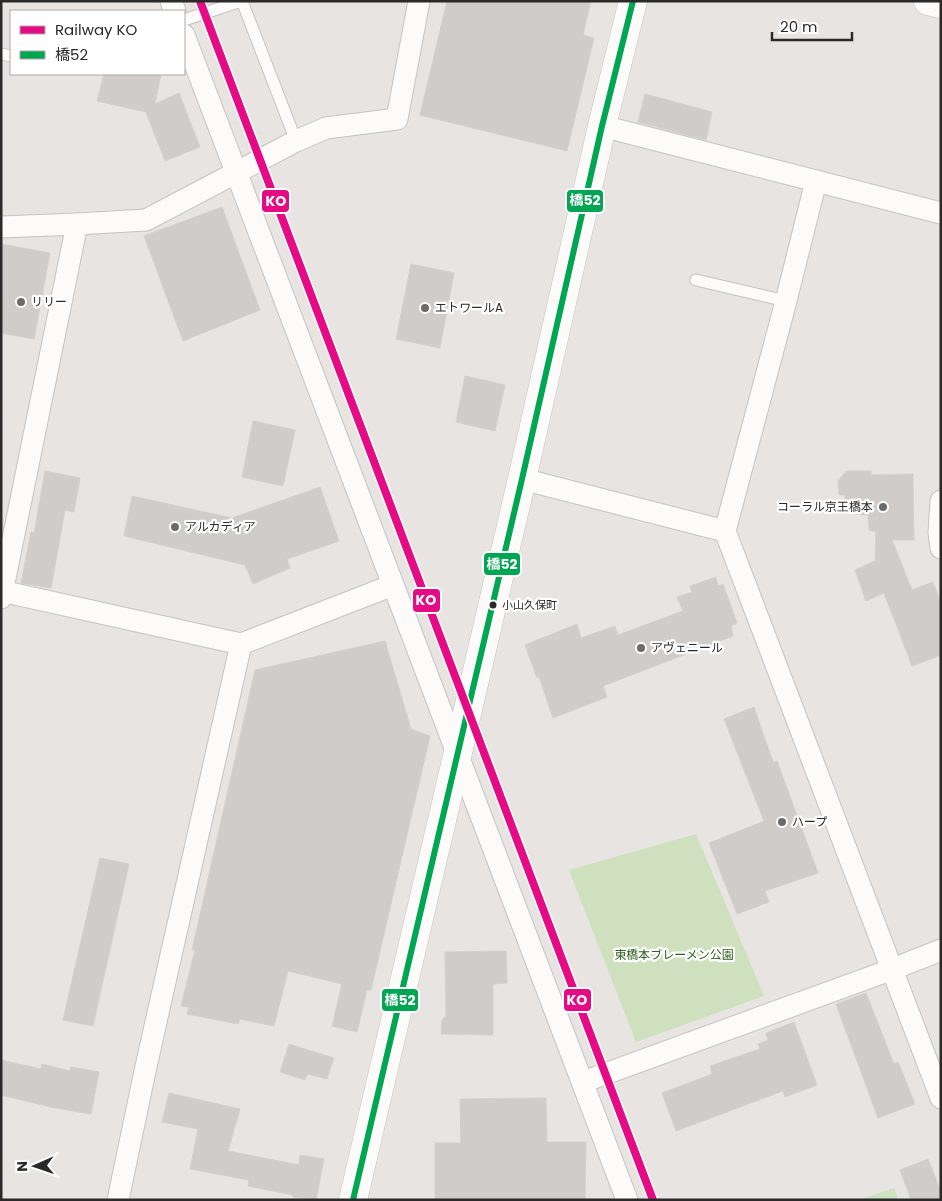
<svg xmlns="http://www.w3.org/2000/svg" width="942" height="1201" font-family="Poppins,'Noto Sans JP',sans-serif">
<rect width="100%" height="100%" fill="#e8e4e1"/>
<!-- green -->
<g fill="#cee0bd">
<path d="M 696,834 L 764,996 L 636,1042 L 569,870 Z"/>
<path d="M 894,1188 L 898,1200 L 859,1200 Z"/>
</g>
<!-- building -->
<g fill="#cfccca" stroke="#d3d0cd">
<path d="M 447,1 L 591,1 L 583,35 L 594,38 L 567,151 L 420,115 Z"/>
<path d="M 104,74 L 161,74 L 155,104 L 179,93 L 200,147 L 165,161 L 146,112 L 97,101 Z"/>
<path d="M 645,94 L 712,112 L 706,140 L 638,122 Z"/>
<path d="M 222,207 L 260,310 L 183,341 L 144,236 Z"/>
<path d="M 1,244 L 50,253 L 34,339 L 1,333 Z"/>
<path d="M 411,264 L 454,273 L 440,348 L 396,339 Z"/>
<path d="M 465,376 L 505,385 L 495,431 L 456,422 Z"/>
<path d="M 253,421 L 295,430 L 283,486 L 242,477 Z"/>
<path d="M 45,471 L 80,478 L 74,512 L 65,510 L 51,588 L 21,583 L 31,532 L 34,533 Z"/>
<path d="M 846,471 L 871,471 L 871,475 L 913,474 L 914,540 L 892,540 L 912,590 L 933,582 L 941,604 L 941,655 L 912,666 L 884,593 L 866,601 L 855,570 L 875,561 L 876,532 L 869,530 L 868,515 L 852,514 L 852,503 L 845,502 L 845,495 L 839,495 L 838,481 Z"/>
<path d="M 320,487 L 339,541 L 287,559 L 290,568 L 253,584 L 245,565 L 124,536 L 132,496 L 232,518 Z"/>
<path d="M 716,577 L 718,586 L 723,584 L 737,623 L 731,626 L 733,636 L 603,686 L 607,697 L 553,718 L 539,677 L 537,678 L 525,645 L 577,624 L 581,638 L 615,626 L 618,635 L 683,611 L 677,597 L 692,592 L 690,586 Z"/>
<path d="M 385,641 L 411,729 L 430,736 L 371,990 L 367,990 L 357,1032 L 332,1026 L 342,984 L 288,971 L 274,1026 L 240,1019 L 238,1024 L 187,1014 L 189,1007 L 181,1006 L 195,950 L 192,950 L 255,670 Z"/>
<path d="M 754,707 L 773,762 L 777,761 L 818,873 L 765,891 L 769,902 L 737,914 L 709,843 L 764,821 L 724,719 Z"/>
<path d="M 100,858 L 129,864 L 93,1026 L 63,1020 Z"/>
<path d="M 506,951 L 507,983 L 493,984 L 493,1035 L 441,1034 L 442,1020 L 446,1016 L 445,952 Z"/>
<path d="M 866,993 L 894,1064 L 898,1062 L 915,1104 L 878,1118 L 836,1004 Z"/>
<path d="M 794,1022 L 817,1085 L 785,1097 L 783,1091 L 676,1131 L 662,1093 L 712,1074 L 710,1066 L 760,1049 L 758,1044 L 768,1040 L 766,1033 Z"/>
<path d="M 289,1044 L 334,1058 L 327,1079 L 307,1074 L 305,1080 L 280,1072 Z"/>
<path d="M 1,1060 L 41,1069 L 42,1064 L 70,1071 L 71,1067 L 99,1072 L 91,1114 L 55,1108 L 1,1095 Z"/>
<path d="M 169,1093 L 240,1109 L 228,1151 L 299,1165 L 300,1155 L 324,1159 L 316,1200 L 293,1197 L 293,1195 L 248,1186 L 249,1180 L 190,1169 L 198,1129 L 162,1122 Z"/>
<path d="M 546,1098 L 547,1142 L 586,1142 L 585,1200 L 435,1200 L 435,1143 L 461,1143 L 460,1099 Z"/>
<path d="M 928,1159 L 941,1192 L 941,1200 L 911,1200 L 900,1170 Z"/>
</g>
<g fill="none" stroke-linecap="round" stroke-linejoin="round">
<!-- service casing -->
<g stroke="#c4c3c3" stroke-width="13">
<g id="service">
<path d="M 242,1 L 296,141"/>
<path d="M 184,20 L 241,1"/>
<path d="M 1,54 L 11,56"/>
<path d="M 696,280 L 786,301"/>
</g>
</g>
<!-- minor casing -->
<g stroke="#c4c3c3" stroke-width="23">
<g id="minor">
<path d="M 171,1 L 175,11"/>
<path d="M 184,35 L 627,1200"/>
<path d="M 602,126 L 941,213"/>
<path d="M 816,181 L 786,301 L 725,531 L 941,1098"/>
<path d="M 1,227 L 77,224"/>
<path d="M 522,479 L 725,531"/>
<path d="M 941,501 L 939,533 L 941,548"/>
<path d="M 1,591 L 241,644"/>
<path d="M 1,598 L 77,224 L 146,220 L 296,141 L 326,128 L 397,119 L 419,1"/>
<path d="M 583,1082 L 893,969 L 941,950"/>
<path d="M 118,1200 L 145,1071 L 241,644 L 393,585"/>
</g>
</g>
<!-- tertiary casing -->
<g stroke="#c4c3c3" stroke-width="29">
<g id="tertiary">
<path d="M 928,1 L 941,4"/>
<path d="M 353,1200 L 522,479 L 602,126 L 633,1"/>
</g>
</g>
<!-- service -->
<use href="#service" stroke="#fcfbfa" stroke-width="11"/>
<!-- minor -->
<use href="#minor" stroke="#fcfbfa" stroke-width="21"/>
<!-- tertiary -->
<use href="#tertiary" stroke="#fcfbfa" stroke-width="28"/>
<!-- bus-1 casing -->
<g stroke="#fff" stroke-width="10">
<path id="bus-1" d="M 353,1200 L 522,479 L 602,126 L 633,1"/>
</g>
<!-- bus-1 -->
<use href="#bus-1" stroke="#00a651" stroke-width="6"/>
<!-- rail-1 casing -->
<g stroke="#fff" stroke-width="11">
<path id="rail-1" d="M 200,1 L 653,1200"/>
</g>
<!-- rail-1 -->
<use href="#rail-1" stroke="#e50b84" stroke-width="8"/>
</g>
<!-- markers -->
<g fill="#6c6b6a" stroke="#fff" stroke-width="2">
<circle cx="21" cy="302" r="5"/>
<circle cx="425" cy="308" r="5"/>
<circle cx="883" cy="507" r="5"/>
<circle cx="175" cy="527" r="5"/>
<circle cx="641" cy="648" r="5"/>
<circle cx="782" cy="822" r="5"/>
</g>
<circle fill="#2a2a2a" stroke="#fff" stroke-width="2" cx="493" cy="605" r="4.5"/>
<g text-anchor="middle" stroke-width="4.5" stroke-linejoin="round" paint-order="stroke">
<!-- bus labels -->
<g font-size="11" fill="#2a2a2a" stroke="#fff" text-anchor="start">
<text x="502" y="609">小山久保町</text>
</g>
<!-- poi labels -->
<g font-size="12" fill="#2a2a2a" stroke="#fff" text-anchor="start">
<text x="31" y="306">リリー</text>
<text x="435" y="312">エトワールA</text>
<text x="873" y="511" text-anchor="end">コーラル京王橋本</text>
<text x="185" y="531">アルカディア</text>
<text x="651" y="652">アヴェニール</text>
<text x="792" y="826">ハープ</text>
</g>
<!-- park labels -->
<g font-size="12" fill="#336021" stroke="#fff">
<text x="674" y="959">東橋本ブレーメン公園</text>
</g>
</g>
<g stroke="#fff" stroke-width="2">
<rect x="566" y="189" width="38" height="24" rx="5" fill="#00a651"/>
<rect x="261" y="189" width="29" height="24" rx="5" fill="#e50b84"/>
<rect x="483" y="552" width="38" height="24" rx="5" fill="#00a651"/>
<rect x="412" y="588" width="29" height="25" rx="5" fill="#e50b84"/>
<rect x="563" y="988" width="29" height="24" rx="5" fill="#e50b84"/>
<rect x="381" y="988" width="38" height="24" rx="5" fill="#00a651"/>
</g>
<g font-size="14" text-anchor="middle" font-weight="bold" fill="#fff">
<text x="585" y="205">橋52</text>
<text x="276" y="206">KO</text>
<text x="502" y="569">橋52</text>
<text x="426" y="605">KO</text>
<text x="577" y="1005">KO</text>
<text x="400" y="1005">橋52</text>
</g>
<!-- border -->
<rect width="942" height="1201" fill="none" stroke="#2a2a2a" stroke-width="5"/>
<!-- legend -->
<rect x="10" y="10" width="175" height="65" fill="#ffffff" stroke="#aaaaaa"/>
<rect x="20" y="26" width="25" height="8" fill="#e50b84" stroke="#aaaaaa"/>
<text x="55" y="35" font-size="15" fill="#2a2a2a">Railway KO</text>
<rect x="20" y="51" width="25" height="8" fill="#00a651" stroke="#aaaaaa"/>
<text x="55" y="60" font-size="15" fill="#2a2a2a">橋52</text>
<!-- north arrow -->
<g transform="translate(35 1166) rotate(268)" stroke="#ffffff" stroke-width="4" paint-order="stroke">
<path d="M0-4L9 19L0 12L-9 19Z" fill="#2a2a2a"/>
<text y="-8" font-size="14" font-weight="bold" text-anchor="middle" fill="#2a2a2a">N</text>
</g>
<!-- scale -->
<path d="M772 32v8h80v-8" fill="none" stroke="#2a2a2a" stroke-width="2.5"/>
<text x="780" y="32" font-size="15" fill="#2a2a2a" stroke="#ffffff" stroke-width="4" paint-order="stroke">20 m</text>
</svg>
